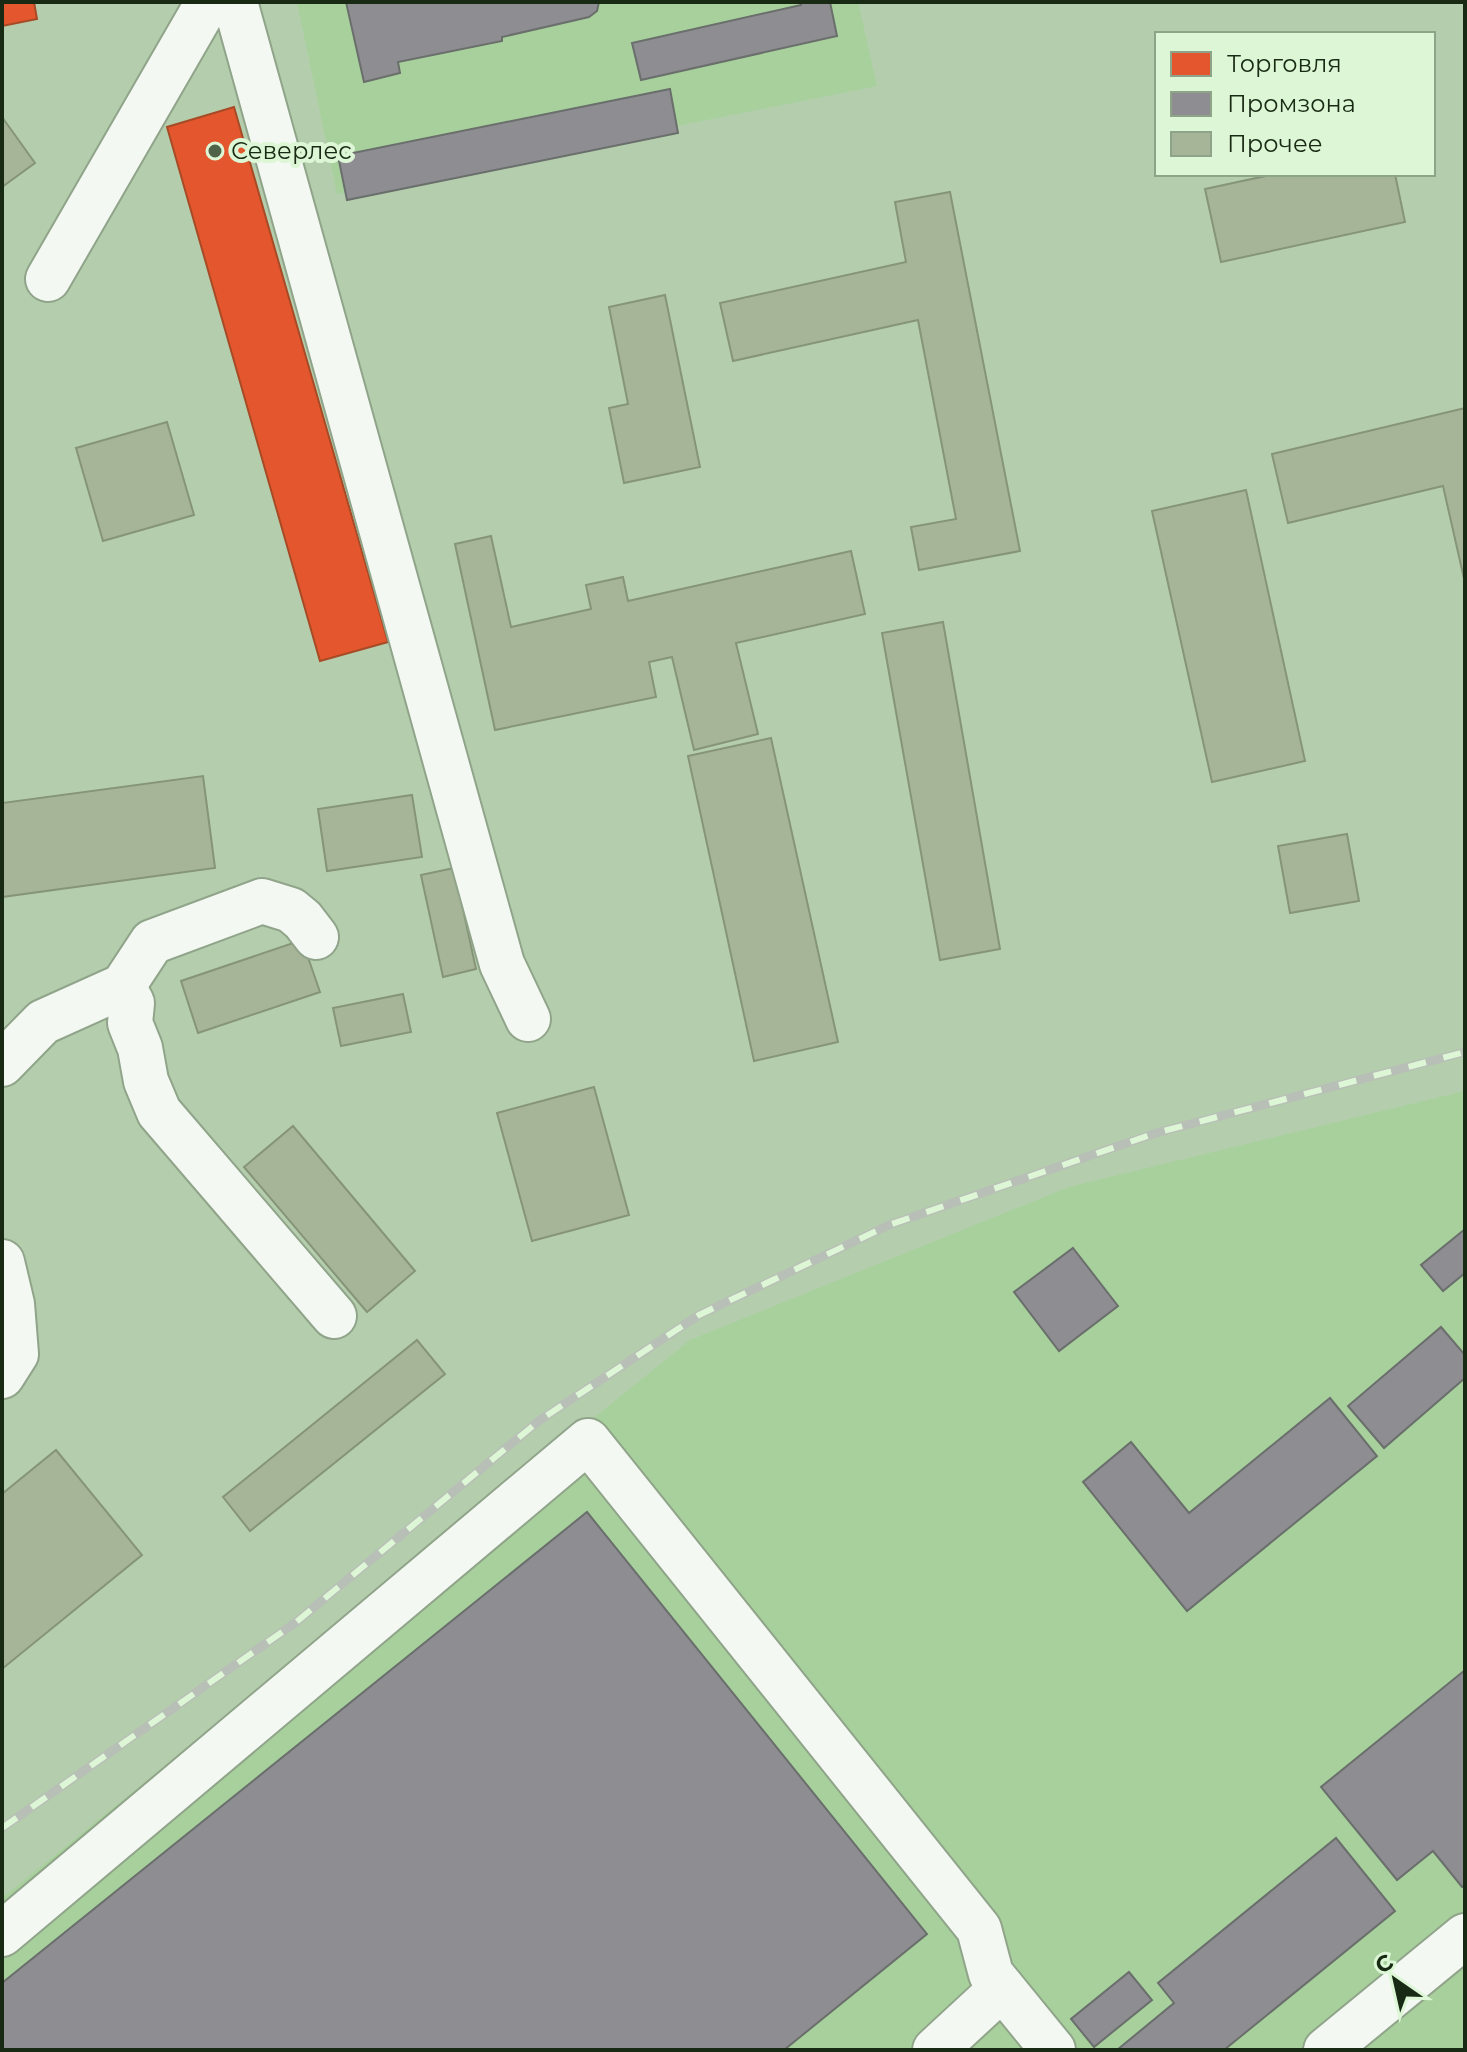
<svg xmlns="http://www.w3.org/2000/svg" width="1467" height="2052" font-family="Montserrat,sans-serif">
<rect width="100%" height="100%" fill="#b4cead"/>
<!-- built -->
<g fill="#a7d09c">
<path d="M 297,2 L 858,2 L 877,86 L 337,194 Z"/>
<path d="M 1465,1091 L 1465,2050 L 2,2050 L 2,1898 L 690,1340 L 1069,1187 Z"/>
</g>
<!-- shops -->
<g fill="#e4572e" stroke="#a74a26" stroke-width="2">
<path d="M 2,2 L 34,2 L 37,19 L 2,26 Z"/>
<path d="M 234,107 L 388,642 L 320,661 L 167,127 Z"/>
</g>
<!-- industry -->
<g fill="#8d8d92" stroke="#6a6f6c" stroke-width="2">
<path d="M 346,2 L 599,2 L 597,11 L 589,17 L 502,37 L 502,41 L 398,62 L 400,73 L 364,82 Z"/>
<path d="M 800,2 L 830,2 L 837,36 L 641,80 L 632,43 L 801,5 Z"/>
<path d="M 670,89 L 678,133 L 347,200 L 338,156 Z"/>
<path d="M 1465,1229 L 1465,1273 L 1443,1291 L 1421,1265 Z"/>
<path d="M 1073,1248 L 1118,1306 L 1059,1351 L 1014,1292 Z"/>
<path d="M 1441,1327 L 1465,1355 L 1465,1378 L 1384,1448 L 1348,1406 Z"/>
<path d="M 1330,1398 L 1377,1456 L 1187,1611 L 1083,1482 L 1131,1442 L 1189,1513 Z"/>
<path d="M 587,1512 L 927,1934 L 784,2050 L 2,2050 L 2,1983 Z"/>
<path d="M 1465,1670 L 1465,1885 L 1462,1887 L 1433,1851 L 1397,1880 L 1321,1787 Z"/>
<path d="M 1336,1838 L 1395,1911 L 1224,2050 L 1117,2050 L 1174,2003 L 1158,1983 Z"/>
<path d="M 1129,1972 L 1152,2000 L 1094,2047 L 1071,2019 Z"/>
</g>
<!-- building -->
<g fill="#a6b598" stroke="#869478" stroke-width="2">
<path d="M 2,117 L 35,163 L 2,187 Z"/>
<path d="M 1275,174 L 1395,174 L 1405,222 L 1221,262 L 1205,189 Z"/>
<path d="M 950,192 L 1020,551 L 919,570 L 911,527 L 956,519 L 918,320 L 733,361 L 720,303 L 906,262 L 895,202 Z"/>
<path d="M 665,295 L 700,467 L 624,483 L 609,408 L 628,404 L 609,307 Z"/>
<path d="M 1465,408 L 1465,583 L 1443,486 L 1288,523 L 1272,454 Z"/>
<path d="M 167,422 L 194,515 L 103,541 L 76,448 Z"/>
<path d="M 1246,490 L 1305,761 L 1212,782 L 1152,511 Z"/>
<path d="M 491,536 L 511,627 L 591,609 L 586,585 L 623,577 L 628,601 L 851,551 L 865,614 L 736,643 L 758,734 L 694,750 L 672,657 L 649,662 L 656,697 L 495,730 L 455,544 Z"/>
<path d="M 943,622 L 1000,949 L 940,960 L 882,633 Z"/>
<path d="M 771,738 L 838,1042 L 754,1061 L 688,756 Z"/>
<path d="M 203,776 L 215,868 L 2,897 L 2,803 Z"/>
<path d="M 412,795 L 422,857 L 327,871 L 318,809 Z"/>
<path d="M 1347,834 L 1359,901 L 1290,913 L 1278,846 Z"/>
<path d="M 454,868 L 476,969 L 443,977 L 421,875 Z"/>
<path d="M 302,940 L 320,992 L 198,1033 L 181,981 Z"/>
<path d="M 403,994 L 411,1032 L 341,1046 L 333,1008 Z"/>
<path d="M 594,1087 L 629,1215 L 532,1241 L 497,1113 Z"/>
<path d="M 293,1126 L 415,1271 L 367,1312 L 244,1167 Z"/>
<path d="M 417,1340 L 445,1374 L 250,1531 L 223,1497 Z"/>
<path d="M 56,1450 L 142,1555 L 2,1669 L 2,1494 Z"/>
</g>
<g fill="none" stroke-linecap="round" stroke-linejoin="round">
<!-- minor casing -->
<g stroke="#90a48a" stroke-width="48">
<g id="minor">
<path d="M 235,2 L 502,964 L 528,1019"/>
<path d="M 48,279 L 208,2"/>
<path d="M 123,986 L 132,1003 L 130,1023 L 140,1048 L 146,1081 L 159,1112 L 334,1316"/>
<path d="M 2,1064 L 43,1022 L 123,986 L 152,942 L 262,901 L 291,910 L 303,920 L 316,937"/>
<path d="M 2,1262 L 12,1304 L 16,1354 L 2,1376"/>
<path d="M 2,1934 L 588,1441 L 979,1929 L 991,1974 L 1053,2050"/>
<path d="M 935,2050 L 1002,1988"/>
<path d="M 1326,2050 L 1465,1936"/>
</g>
</g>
<!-- minor -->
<use href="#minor" stroke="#f4f8f3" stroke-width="44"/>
<!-- rail casing -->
<g stroke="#b8bfb6" stroke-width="9">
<path id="rail" d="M 2,1828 L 295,1623 L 540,1420 L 699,1315 L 889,1225 L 1156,1133 L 1465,1052"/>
</g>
<!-- rail -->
<use href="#rail" stroke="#ddf6d6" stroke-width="6" stroke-dasharray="18" stroke-linecap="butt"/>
</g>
<!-- markers -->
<circle fill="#4f6349" stroke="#ddf6d6" stroke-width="3" cx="215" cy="151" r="8"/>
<g text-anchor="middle" stroke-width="8" stroke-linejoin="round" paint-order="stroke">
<!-- poi labels -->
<g font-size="24" fill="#182a13" stroke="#ddf6d6" text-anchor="start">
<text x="231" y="159">Северлес</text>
</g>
</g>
<!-- border -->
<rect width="1467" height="2052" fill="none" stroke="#182a13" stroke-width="8"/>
<!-- legend -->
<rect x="1155" y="32" width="280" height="144" fill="#ddf6d6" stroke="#8ea488" stroke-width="2"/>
<rect x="1171" y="52" width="40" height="24" fill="#e4572e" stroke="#8ea488" stroke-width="2"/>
<text x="1227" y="72" font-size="24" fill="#182a13">Торговля</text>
<rect x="1171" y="92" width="40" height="24" fill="#8d8d92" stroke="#8ea488" stroke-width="2"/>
<text x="1227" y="112" font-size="24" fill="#182a13">Промзона</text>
<rect x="1171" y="132" width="40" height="24" fill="#a6b598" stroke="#8ea488" stroke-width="2"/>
<text x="1227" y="152" font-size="24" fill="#182a13">Прочее</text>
<!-- north arrow -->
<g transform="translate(1395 1980) rotate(326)" stroke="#ddf6d6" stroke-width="6" paint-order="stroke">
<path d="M0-6L14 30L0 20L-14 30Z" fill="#182a13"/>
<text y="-12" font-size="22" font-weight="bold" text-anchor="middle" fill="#182a13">С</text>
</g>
</svg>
